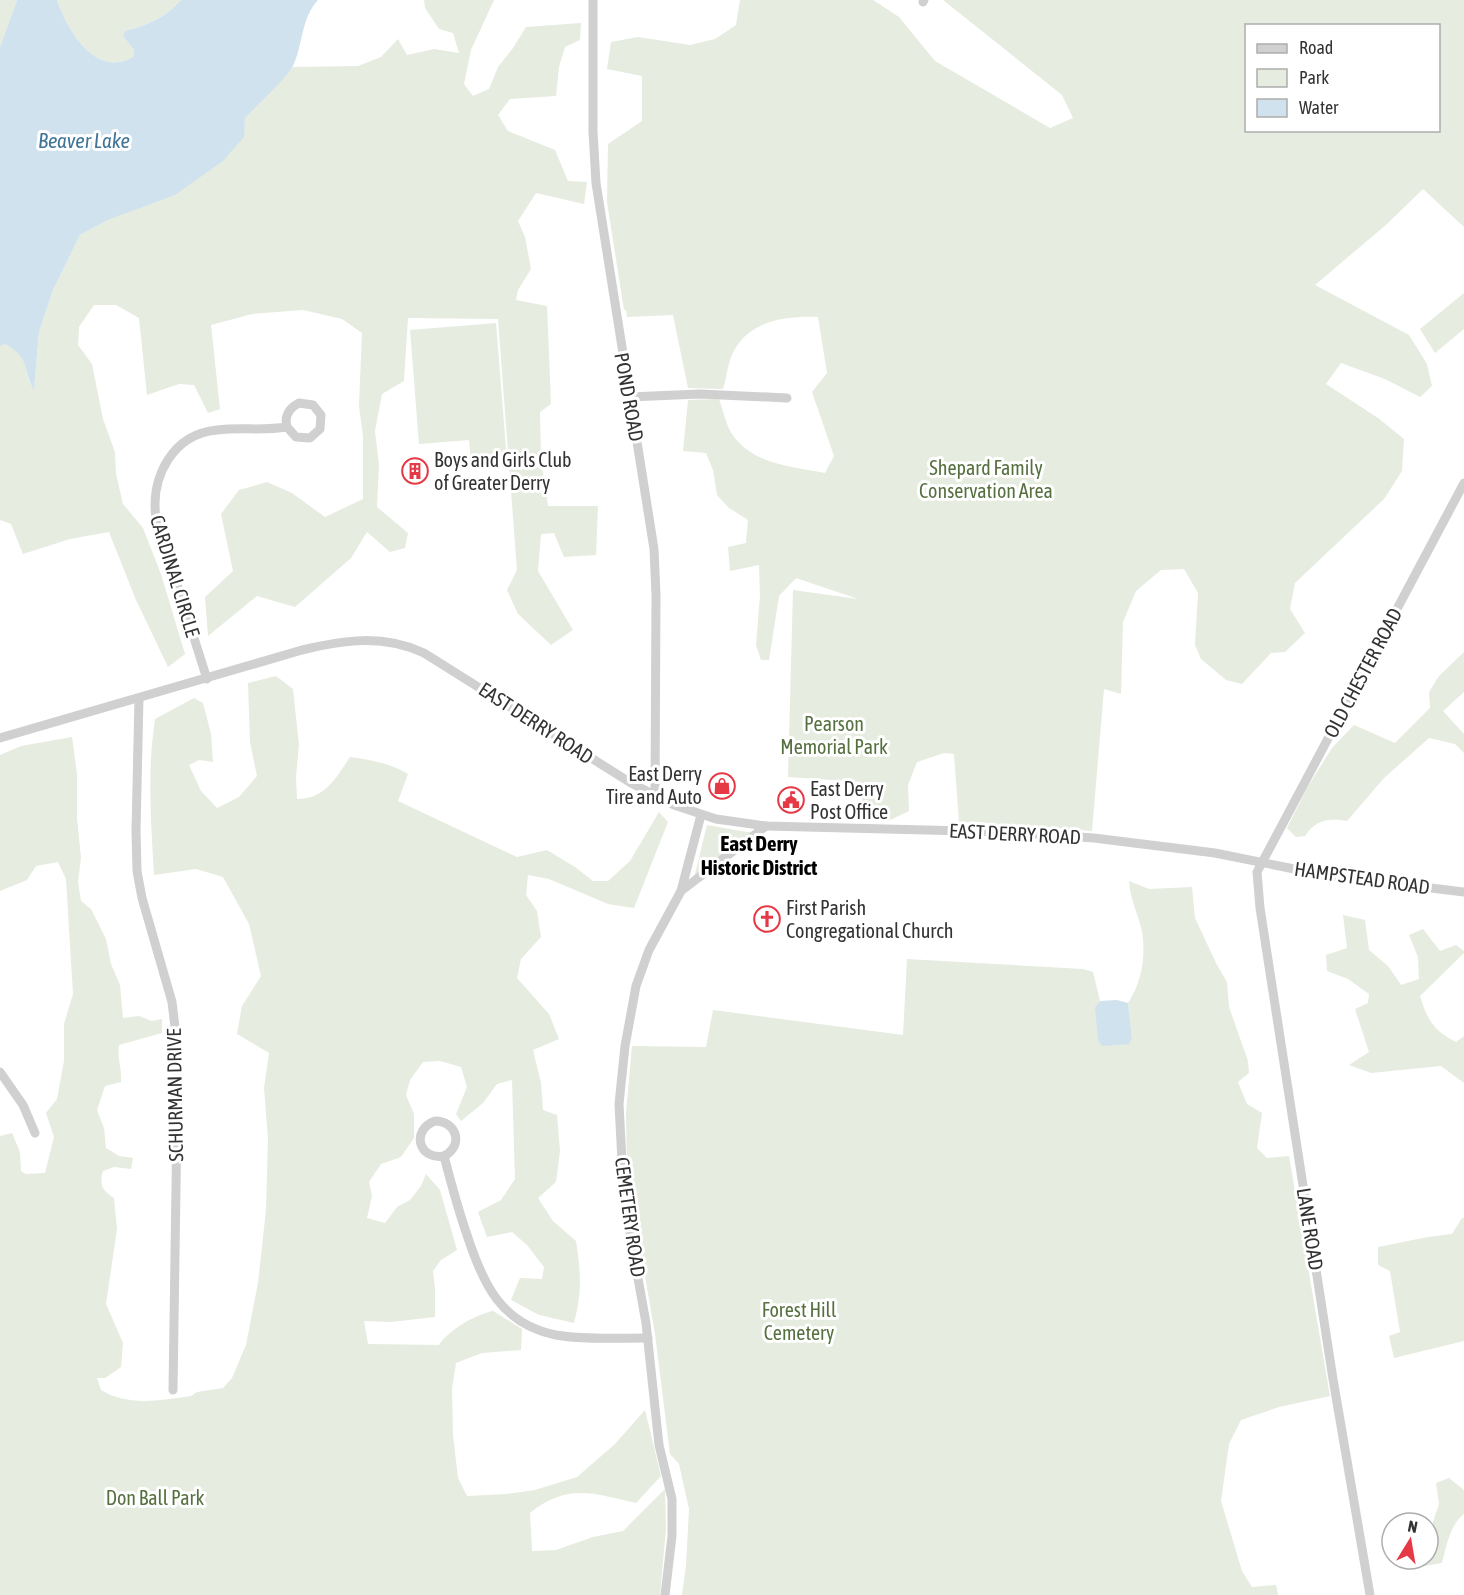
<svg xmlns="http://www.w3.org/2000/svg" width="1464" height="1595" font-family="'Asap Condensed',sans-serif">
<rect width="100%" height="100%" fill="#fff"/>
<!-- green -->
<g fill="#e6ecdf" fill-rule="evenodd">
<path d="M 0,0 L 17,0 L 0,47 Z"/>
<path d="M 57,0 L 181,0 C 165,18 148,25 125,31 L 123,36 L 134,50 L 133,57 C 95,79 67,29 57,0 Z"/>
<path d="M 424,0 L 494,0 L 471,50 L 464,84 L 473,96 L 489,89 L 498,67 L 513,48 L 526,27 L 581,23 L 580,40 L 565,47 L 559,67 L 556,96 L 510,99 L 498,115 L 508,131 L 555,150 L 568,181 L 587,182 L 584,204 L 536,193 L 518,221 L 525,237 L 531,269 L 518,290 L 516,300 L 547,306 L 551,404 L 540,412 L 541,461 L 548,506 L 598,506 L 596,555 L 564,557 L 554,533 L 541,534 L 538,571 L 573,630 L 551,645 L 518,614 L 507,590 L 517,570 L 498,319 L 408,318 L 404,381 L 382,394 L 375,431 L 379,465 L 377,507 L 408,533 L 405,548 L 390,552 L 367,532 L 351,558 L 295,607 L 257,596 L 208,636 L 205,597 L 233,571 L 221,514 L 239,490 L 267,482 L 292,493 L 325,517 L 363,499 L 363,436 L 359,406 L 362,333 L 342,319 L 303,310 L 252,314 L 211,325 L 220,409 L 208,413 L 194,385 L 179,384 L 147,395 L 139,318 L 116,305 L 94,305 L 79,327 L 78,345 L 92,364 L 103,419 L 115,452 L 116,474 L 123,504 L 143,528 L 161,574 L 185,654 L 168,667 L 136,600 L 109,532 L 70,539 L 23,554 L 11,524 L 0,520 L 0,346 L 5,344 C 35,360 19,368 34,389 L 39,332 L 53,290 L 80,235 L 110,219 L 245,125 L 244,118 L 293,67 L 358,66 L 381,57 L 398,39 L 407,55 L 434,49 L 459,53 L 453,33 L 439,29 L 425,8 Z"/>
<path d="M 740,0 L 873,0 L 899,17 L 935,61 L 1050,128 L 1073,118 L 1062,95 L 943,0 L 1464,0 L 1464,227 L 1423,189 L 1387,224 L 1315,285 L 1409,335 L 1427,364 L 1432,386 L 1420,397 L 1385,379 L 1341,363 L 1326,384 L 1378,418 L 1404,439 L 1402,471 L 1384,499 L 1295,583 L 1290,609 L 1305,633 L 1285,652 L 1271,653 L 1242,684 L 1226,680 L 1201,659 L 1195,645 L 1198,593 L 1184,569 L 1161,570 L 1136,591 L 1123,622 L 1121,694 L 1104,689 L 1092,831 L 1023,825 L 959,822 L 954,754 L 944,753 L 917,762 L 908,785 L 909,811 L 888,821 L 863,821 L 861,782 L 788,777 L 793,590 L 858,599 L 796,578 L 779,596 L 769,660 L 761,660 L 756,645 L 760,596 L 759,565 L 730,571 L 728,547 L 746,543 L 748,520 L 729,508 L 717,495 L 713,470 L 706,453 L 683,451 L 688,400 L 719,399 C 723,410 726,425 732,434 C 753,465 792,466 825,473 L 834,456 L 812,392 L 827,373 L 818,317 C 787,316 752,320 735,349 C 728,359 727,377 723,389 L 688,388 L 673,315 L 627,317 L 626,310 L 624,310 L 607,202 L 608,144 L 642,121 L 642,76 L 607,69 L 611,42 L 638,37 L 690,45 L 715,39 L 736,25 ZM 1246,26 L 1438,26 L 1438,130 L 1246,130 Z"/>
<path d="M 1464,293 L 1464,329 L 1435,353 L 1420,329 Z"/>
<path d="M 496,323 L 507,461 L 471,464 L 469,440 L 419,444 L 410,330 Z"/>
<path d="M 1464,652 L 1464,692 L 1443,711 L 1464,734 L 1464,753 L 1455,744 L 1429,738 L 1384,778 L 1347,821 C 1329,818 1316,819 1305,836 L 1296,837 L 1287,828 L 1308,786 L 1332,748 L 1354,725 L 1395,743 L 1430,708 L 1429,692 L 1439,676 Z"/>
<path d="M 276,676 L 293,689 L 299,745 L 296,777 L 297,799 C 325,799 336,778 350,757 C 369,760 391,763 408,774 L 398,801 L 517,857 L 547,850 L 575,867 L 593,881 L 608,881 L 630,861 L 659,812 L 668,822 L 634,908 L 608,904 L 549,879 L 528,875 L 526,895 L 537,911 L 541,937 L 521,959 L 517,978 L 549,1014 L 559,1039 L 533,1050 L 541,1083 L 543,1110 L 557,1115 L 560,1151 L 556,1182 L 538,1198 L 553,1221 L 576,1241 C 581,1273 582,1292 574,1323 L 539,1315 L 511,1300 L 520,1278 L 542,1279 L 544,1267 L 527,1245 L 512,1232 L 487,1237 L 478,1212 L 501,1200 L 515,1179 L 512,1080 L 497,1084 L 483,1103 L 461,1121 L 456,1114 L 467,1087 L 461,1067 L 440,1061 L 423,1062 L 410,1080 L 406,1095 L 414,1114 L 414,1138 L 401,1157 L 381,1164 L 369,1182 L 372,1196 L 367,1218 L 385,1223 L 397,1207 L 410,1200 L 421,1186 L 426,1174 L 440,1190 L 457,1250 L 441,1260 L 433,1271 L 435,1289 L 435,1317 L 391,1322 L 364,1321 L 368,1344 L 439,1345 C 450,1329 475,1315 493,1311 L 522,1329 L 521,1350 L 482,1353 L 456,1363 L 452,1389 L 453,1435 L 458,1478 L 467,1496 L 506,1494 L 535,1490 L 577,1477 L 615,1444 L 645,1410 L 661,1476 L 636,1503 C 593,1493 567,1483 530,1513 L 532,1551 L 556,1550 L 593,1537 L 623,1531 L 665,1489 L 666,1529 L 660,1595 L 0,1595 L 0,1136 L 12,1133 L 20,1152 L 21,1171 L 26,1174 L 45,1173 L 54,1137 L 46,1113 L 57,1099 L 64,1061 L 64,1024 L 73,994 L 66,879 L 58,862 L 36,866 L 27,880 L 0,891 L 0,755 L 21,746 L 72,737 L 77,774 L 77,818 L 81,858 L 78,882 L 81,901 L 91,909 L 106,939 L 111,964 L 120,985 L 123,1018 L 139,1016 L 152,1021 L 162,1019 L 162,1033 L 119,1045 C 117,1058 122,1069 121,1082 L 105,1086 L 97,1110 L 104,1128 L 106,1148 L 119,1156 L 133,1158 L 131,1169 L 114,1167 L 103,1171 C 99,1185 102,1190 114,1198 L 117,1229 L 106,1304 L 123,1343 L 121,1367 L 105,1378 L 97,1378 L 101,1390 C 128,1407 161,1400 191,1396 L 197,1392 L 223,1388 L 232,1378 L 246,1345 L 258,1283 L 266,1210 L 268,1139 L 264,1088 L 269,1053 L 237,1034 L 242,1006 L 261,976 L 249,924 L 223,877 L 196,869 L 154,875 C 151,821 147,773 155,719 L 194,698 L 203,703 L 211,734 L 213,762 L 199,760 L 189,765 L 201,791 L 217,808 L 239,797 L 257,776 L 250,742 L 248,683 Z"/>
<path d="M 707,825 L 753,833 L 694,878 Z"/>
<path d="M 1129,881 L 1149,889 L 1192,887 L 1195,918 L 1216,963 L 1227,982 L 1229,1007 L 1248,1061 L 1249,1073 L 1238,1082 L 1247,1104 L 1262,1113 L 1257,1148 L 1267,1158 L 1289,1156 L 1330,1396 L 1279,1407 L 1241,1420 L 1229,1444 L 1221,1501 L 1242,1571 L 1252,1587 L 1276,1585 L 1278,1595 L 682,1595 L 686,1566 L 689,1509 L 679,1464 L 670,1454 L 655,1334 L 627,1171 L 626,1113 L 632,1046 L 706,1047 L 713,1010 L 903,1035 L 907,959 L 1083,969 L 1093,972 L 1100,1001 L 1095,1007 L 1132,1038 L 1128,1003 C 1142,982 1146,956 1142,931 C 1138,914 1130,899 1129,881 Z"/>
<path d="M 1343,915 L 1365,920 L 1369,950 L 1388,966 L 1401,985 L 1419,979 L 1418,957 L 1409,935 L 1423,929 L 1440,951 L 1456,945 L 1464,951 L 1464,953 L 1420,996 C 1427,1020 1434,1031 1456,1042 L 1464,1036 L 1464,1083 L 1441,1066 L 1371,1073 L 1349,1065 L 1369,1052 L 1355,1009 L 1368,1003 L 1369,994 L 1348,979 L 1327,971 L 1326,955 L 1347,948 Z"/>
<path d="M 1462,1218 L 1464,1218 L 1464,1341 L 1394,1358 L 1389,1336 L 1400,1332 L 1390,1271 L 1378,1265 L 1378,1247 L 1428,1237 L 1452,1234 Z"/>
<path d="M 1449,1478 L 1464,1490 L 1464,1514 C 1450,1524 1446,1548 1442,1563 L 1414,1568 L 1413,1559 L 1428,1559 L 1428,1548 L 1432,1546 L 1433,1522 L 1439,1504 L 1436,1483 Z"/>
</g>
<!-- water -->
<g fill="#cfe2ee">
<path d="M 17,0 L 57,0 C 67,29 95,79 133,57 L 134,50 L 123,36 L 125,31 C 148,25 165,18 181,0 L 318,0 C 301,18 303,45 293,66 C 286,79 256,106 245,118 L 244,137 L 223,161 L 175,195 L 110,219 L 80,235 L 53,290 L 39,332 L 34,390 C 21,368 32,359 5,344 L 0,346 L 0,47 Z"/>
<path d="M 1117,1000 L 1128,1003 L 1132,1038 L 1129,1044 L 1102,1046 L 1098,1040 L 1095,1007 L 1100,1001 Z"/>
</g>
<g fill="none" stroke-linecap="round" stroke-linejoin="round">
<!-- minor -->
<g stroke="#d0d0d0" stroke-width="9">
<path d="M 593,0 L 593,132 L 596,183 L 654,549 L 656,595 L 655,795"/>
<path d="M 923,2 L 924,0"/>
<path d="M 629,397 L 700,394 L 787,398"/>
<path d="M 207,679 L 156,518 C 150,477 173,434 217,430 C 240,427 263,431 287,427 C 284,416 289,408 299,403 L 313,405 L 321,415 L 320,429 L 310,438 L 296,437 L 287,427"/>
<path d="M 139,698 L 136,831 L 137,871 L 142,898 L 172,1002 L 178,1052 L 173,1390"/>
<path d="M 0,738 L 302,650 C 344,640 383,634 424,653 L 631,783 L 674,805 L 716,819 L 766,826 L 1006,832 L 1094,838 L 1215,853 L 1324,875 L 1464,892"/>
<path d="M 681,891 L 766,826"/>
<path d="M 0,1072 L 23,1105 L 35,1133"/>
<path d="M 444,1156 C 418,1160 411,1130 435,1121 C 457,1121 464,1146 444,1156 C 451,1183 458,1209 467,1235 C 483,1284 501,1324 556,1335 C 586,1340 618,1338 648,1338"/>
<path d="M 665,1595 L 672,1536 L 672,1499 L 659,1445 L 646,1323 L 624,1200 L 619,1104 L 625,1046 L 636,986 L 649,950 L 681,891 L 701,815"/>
<path d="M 1370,1595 L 1333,1379 L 1260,908 L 1257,872 L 1464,483"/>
</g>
</g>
<!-- icons -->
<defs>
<g id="building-ring" transform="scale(1.35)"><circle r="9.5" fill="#fff" stroke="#e63946" stroke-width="1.5"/><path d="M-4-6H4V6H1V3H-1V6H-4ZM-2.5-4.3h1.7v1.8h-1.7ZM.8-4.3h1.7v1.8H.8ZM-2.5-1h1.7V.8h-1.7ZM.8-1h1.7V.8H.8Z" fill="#e63946"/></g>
<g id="shop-ring" transform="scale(1.35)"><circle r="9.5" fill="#fff" stroke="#e63946" stroke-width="1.5"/><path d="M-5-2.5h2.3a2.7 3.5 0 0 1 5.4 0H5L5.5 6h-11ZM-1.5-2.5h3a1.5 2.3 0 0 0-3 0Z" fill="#e63946"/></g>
<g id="civic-ring" transform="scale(1.35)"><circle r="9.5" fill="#fff" stroke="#e63946" stroke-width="1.5"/><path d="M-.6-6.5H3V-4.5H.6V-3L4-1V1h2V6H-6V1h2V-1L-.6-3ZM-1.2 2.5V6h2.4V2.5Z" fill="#e63946"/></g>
<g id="church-ring" transform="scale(1.35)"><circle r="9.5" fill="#fff" stroke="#e63946" stroke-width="1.5"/><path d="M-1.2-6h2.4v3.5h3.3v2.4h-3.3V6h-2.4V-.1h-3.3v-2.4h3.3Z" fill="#e63946"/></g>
</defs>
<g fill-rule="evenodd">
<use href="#building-ring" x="415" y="471"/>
<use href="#shop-ring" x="722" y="786"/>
<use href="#civic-ring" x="791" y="800"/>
<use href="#church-ring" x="767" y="919"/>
</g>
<g text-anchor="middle" stroke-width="6" stroke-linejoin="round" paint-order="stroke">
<!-- street labels -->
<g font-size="20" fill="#333" stroke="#fff">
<text transform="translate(629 397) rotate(80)" y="7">POND ROAD</text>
<text transform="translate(175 576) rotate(73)" y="7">CARDINAL CIRCLE</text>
<text transform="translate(1363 673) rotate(-62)" y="7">OLD CHESTER ROAD</text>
<text transform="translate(536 723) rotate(33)" y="7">EAST DERRY ROAD</text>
<text transform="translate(1015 834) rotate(3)" y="7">EAST DERRY ROAD</text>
<text transform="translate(1362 878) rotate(8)" y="7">HAMPSTEAD ROAD</text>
<text transform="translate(175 1095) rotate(-91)" y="7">SCHURMAN DRIVE</text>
<text transform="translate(630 1217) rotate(82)" y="7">CEMETERY ROAD</text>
<text transform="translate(1310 1229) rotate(81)" y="7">LANE ROAD</text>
</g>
<!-- poi labels -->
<g font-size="20" fill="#333" stroke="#fff" text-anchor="start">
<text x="434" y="467">Boys and Girls Club<tspan x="434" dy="23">of Greater Derry</tspan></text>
<text x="702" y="781" text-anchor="end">East Derry<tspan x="702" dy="23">Tire and Auto</tspan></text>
<text x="810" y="796">East Derry<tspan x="810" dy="23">Post Office</tspan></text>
<text x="786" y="915">First Parish<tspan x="786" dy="23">Congregational Church</tspan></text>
</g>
<!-- park labels -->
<g font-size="20" fill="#56703f" stroke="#fff">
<text x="986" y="475">Shepard Family<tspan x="986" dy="23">Conservation Area</tspan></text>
<text x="834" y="731">Pearson<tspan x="834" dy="23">Memorial Park</tspan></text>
<text x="799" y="1317">Forest Hill<tspan x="799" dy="23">Cemetery</tspan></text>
<text x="155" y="1505">Don Ball Park</text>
</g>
<!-- water labels -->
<g font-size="21" font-style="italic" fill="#3f7597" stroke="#fff">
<text x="84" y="148">Beaver Lake</text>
</g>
<!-- neighbourhood labels -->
<g font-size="21" font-weight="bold" fill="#000" stroke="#fff">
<text x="759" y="851">East Derry<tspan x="759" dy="24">Historic District</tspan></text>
</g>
</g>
<!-- legend -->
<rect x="1245" y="24" width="195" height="108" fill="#ffffff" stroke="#adadad" stroke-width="1.5"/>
<rect x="1257" y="44" width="30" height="9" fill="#d0d0d0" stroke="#adadad" stroke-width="1.5"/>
<text x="1299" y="54" font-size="18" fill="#333333">Road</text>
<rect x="1257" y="69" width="30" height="18" fill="#e6ecdf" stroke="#adadad" stroke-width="1.5"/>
<text x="1299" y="84" font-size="18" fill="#333333">Park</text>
<rect x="1257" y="99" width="30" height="18" fill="#cfe2ee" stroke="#adadad" stroke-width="1.5"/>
<text x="1299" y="114" font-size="18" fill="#333333">Water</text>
<!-- north arrow -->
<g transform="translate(1410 1541) rotate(11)"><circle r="28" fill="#ffffff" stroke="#adadad" stroke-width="1.5"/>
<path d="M0-4.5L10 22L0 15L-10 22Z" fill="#e63946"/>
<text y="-9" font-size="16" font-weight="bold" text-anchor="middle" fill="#333333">N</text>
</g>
</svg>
